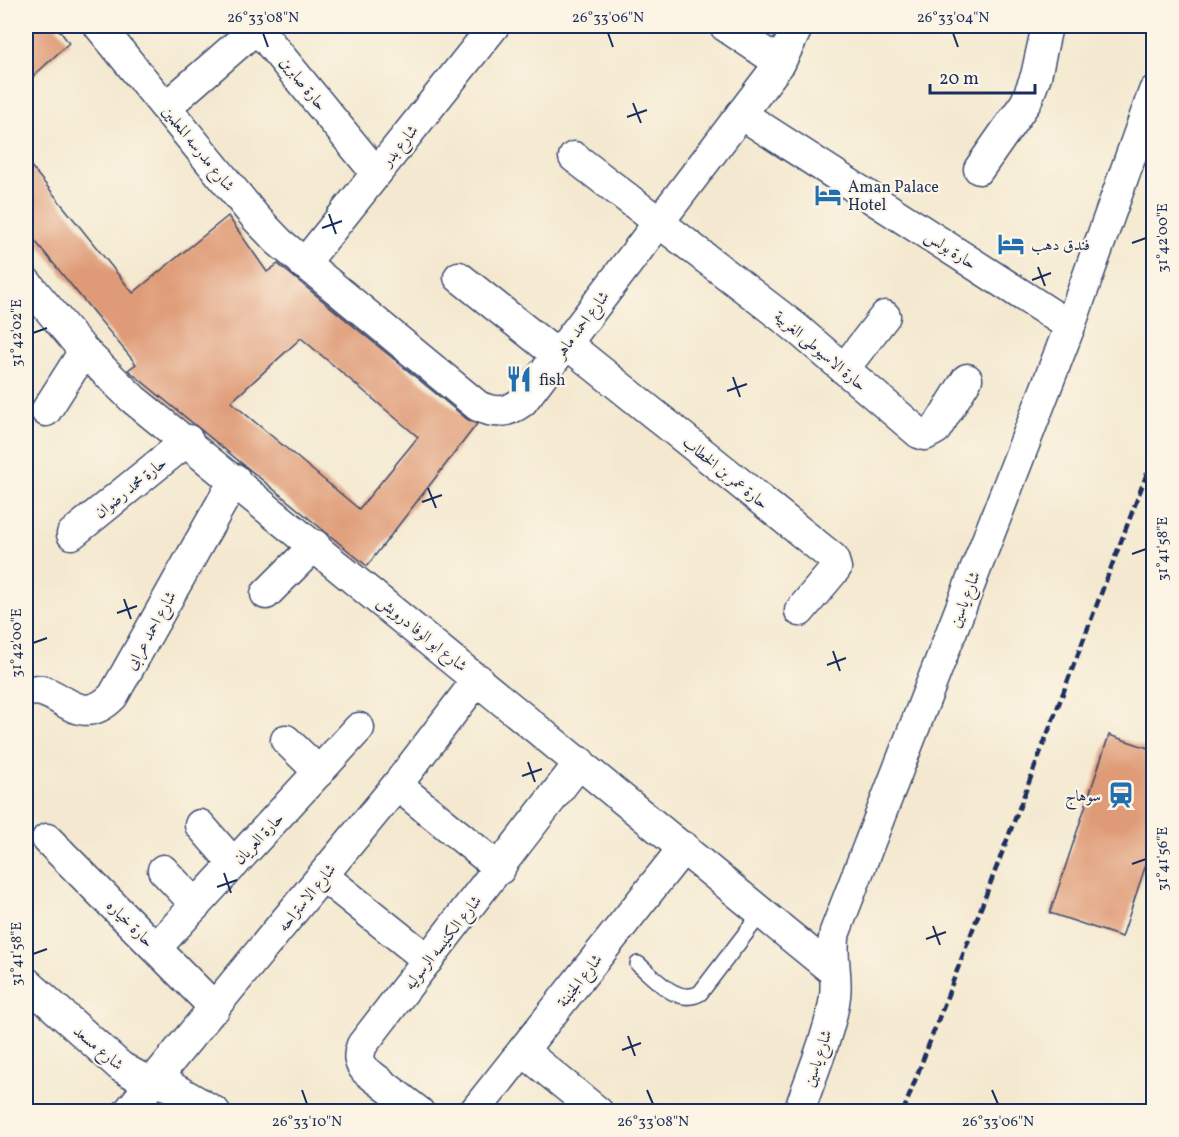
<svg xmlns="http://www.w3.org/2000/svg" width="1179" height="1137" font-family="Vollkorn,Amiri,serif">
<rect width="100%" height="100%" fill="#fcf5e5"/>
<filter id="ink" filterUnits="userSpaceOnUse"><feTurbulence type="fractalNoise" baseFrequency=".0167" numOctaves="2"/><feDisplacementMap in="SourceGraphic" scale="12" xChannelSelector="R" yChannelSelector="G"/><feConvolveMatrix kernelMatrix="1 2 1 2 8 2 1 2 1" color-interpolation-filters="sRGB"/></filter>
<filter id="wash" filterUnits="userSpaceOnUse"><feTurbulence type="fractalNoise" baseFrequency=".008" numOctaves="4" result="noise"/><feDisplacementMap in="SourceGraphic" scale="24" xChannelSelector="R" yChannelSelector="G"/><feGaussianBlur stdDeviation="1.35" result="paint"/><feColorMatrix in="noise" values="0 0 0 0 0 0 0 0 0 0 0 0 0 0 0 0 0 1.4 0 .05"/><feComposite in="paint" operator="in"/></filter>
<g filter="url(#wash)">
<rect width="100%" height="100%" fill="#f4e9d0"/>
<g id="blocks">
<!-- building -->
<g fill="#df9b77" fill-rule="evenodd">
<path d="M 26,26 L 56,26 L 69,43 L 26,83 Z"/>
<path d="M 26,160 L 133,293 L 228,216 L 267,272 L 278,264 L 467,419 L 477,424 L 367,566 L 128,370 L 136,364 L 26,230 ZM 301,338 L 418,437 L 359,509 L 231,402 Z"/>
<path d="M 1109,735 L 1154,750 L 1154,840 L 1122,937 L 1050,913 Z"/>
</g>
</g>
</g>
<g filter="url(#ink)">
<use href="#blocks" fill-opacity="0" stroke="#3c4b6f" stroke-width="1.5"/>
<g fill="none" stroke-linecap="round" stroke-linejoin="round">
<!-- service casing -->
<g stroke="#3c4b6f" stroke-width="18">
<path id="service" d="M 638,964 C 655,978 677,1006 700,993 L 762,912"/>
</g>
<!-- minor casing -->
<g stroke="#3c4b6f" stroke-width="33">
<g id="minor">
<path d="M 99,26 L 256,218 L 279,242 L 478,406 C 495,414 507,413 522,402 L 780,63 L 798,26"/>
<path d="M 725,26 L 780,63"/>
<path d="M 166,107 L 246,37 L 254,33 L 263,35 L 376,173"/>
<path d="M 741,114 L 1070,326"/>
<path d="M 574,157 L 795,327 L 919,433 L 925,435 L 936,429 L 967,379"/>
<path d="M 979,169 L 1026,102 L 1036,76 L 1047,26"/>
<path d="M 304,264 L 494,26"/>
<path d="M 459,277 L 557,355"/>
<path d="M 26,282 L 84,351 L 133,399 L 833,971"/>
<path d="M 567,344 L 833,558 L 836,568 L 800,611"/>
<path d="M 844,369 L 885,316"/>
<path d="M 46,411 L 84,351"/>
<path d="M 72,534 L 188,440"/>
<path d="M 266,594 L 315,545"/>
<path d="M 26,692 C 57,680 76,734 113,696 L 235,479"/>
<path d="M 286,740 L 319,772"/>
<path d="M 397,785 L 500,869"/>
<path d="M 200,825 L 234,864"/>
<path d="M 47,839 L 215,1008"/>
<path d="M 163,870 L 196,905"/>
<path d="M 323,876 L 428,960"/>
<path d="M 156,948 L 359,728"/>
<path d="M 26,982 L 121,1067 L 137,1076 L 170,1086 L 215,1112"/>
<path d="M 523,1051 L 598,1112"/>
<path d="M 128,1112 L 397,785 L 478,679"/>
<path d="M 419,1112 L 366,1071 C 358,1062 358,1056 362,1045 L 580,762"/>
<path d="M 474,1112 L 684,847"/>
<path d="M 799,1112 C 810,1078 831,1031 835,996 C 838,974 830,954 835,932 L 1070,326 L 1154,91"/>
</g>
</g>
<!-- service -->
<use href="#service" stroke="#fff" stroke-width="15"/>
<!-- minor -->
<use href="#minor" stroke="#fff" stroke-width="30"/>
<!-- rail -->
<path stroke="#1b2f5e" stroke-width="4.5" stroke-dasharray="9 4.5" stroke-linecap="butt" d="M 903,1112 L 1154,455"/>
</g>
</g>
<!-- ticks -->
<path fill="none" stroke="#1b2f5e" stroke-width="2" d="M 263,33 L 268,47M 608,33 L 613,47M 953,33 L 958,47M 633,103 L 641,123M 627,117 L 647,110M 329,214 L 336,234M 322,228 L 342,221M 1132,243 L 1146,238M 1038,267 L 1045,286M 1032,280 L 1051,273M 33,333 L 47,328M 733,377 L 740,397M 727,391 L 747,384M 428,488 L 436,508M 422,502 L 442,495M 1132,554 L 1146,549M 124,599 L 131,619M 117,613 L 137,606M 33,643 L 47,638M 833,651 L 840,671M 827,665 L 846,658M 528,762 L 535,782M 522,776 L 542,769M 1132,864 L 1146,859M 224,873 L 231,893M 217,887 L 237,880M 933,926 L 940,945M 926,939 L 946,932M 33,954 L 47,949M 628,1036 L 635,1056M 622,1050 L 641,1043M 302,1090 L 307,1104M 647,1090 L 653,1104M 992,1090 L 998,1104"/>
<!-- icons -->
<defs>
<g id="hotel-bare" transform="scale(2.07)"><path d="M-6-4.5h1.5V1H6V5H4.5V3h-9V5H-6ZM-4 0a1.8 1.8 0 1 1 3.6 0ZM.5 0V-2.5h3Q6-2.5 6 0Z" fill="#1f6fb2" stroke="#fcf5e5" stroke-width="2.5" paint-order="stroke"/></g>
<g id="restaurant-bare" transform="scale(2.07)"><path d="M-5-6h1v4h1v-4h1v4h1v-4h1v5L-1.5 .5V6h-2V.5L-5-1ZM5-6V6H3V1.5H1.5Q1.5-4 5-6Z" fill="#1f6fb2" stroke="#fcf5e5" stroke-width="2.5" paint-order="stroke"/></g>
<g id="station-bare" transform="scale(2.07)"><path d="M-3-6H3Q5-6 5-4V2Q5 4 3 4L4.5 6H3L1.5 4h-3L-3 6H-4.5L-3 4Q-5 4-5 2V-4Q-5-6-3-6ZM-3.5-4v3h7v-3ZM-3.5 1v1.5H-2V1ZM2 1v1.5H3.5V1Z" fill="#1f6fb2" stroke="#fcf5e5" stroke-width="2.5" paint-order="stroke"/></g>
</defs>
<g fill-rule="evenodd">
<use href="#hotel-bare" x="828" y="195"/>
<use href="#hotel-bare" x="1011" y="244"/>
<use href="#restaurant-bare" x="519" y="379"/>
<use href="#station-bare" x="1121" y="795"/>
</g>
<g text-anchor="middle" stroke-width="4.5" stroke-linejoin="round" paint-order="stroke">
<!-- street labels -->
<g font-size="16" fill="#1b2f5e" stroke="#fcf5e5">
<text transform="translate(304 83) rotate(51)" y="6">حارة صابرين</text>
<text transform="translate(399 145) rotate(-51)" y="6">شارع بدر</text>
<text transform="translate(199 148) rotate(51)" y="6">شارع مدرسه المعلمين</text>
<text transform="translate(951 249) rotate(33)" y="6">حارة بولس</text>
<text transform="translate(581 324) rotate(-53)" y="6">شارع احمد ماهر</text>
<text transform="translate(821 350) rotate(40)" y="6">حارة الاسيوطى الغربية</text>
<text transform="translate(726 472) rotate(39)" y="6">حارة عمر بن الخطاب</text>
<text transform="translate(130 487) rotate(-39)" y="6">حارة محمد رضوان</text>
<text transform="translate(964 599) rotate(-69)" y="6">شارع ياسين</text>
<text transform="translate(150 630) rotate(-61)" y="6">شارع احمد عرابى</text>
<text transform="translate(423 633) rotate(39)" y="6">شارع ابو الوفا درويش</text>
<text transform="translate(258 838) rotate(-47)" y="6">حارة العريان</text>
<text transform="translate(306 897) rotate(-51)" y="6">شارع الاستراحه</text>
<text transform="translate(131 923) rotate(45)" y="6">حارة خياره</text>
<text transform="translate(442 942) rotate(-52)" y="6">شارع الكنيسه الرسوليه</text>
<text transform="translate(579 980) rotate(-52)" y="6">شارع الجنينة</text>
<text transform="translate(99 1047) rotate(40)" y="6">شارع مسعد</text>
<text transform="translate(817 1058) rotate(-72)" y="6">شارع ياسين</text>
</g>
<!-- poi labels -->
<g font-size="16" fill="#1b2f5e" stroke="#fcf5e5" text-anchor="start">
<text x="848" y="192">Aman Palace<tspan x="848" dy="18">Hotel</tspan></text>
<text x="1031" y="250">فندق دهب</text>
<text x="539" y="385">fish</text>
<text x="1101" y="801" text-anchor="end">سوهاج</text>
</g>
</g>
<!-- margin -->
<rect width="1179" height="1137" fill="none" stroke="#fcf5e5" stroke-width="66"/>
<!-- scale -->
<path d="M930 84v9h105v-9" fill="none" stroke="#1b2f5e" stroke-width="3"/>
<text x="939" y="84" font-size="18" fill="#1b2f5e" stroke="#fcf5e5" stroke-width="4.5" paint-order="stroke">20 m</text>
<rect x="33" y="33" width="1113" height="1071" fill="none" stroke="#1b2f5e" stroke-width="2"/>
<g font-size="15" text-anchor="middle" fill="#1b2f5e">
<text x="263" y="22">26°33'08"N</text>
<text x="608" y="22">26°33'06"N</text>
<text x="953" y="22">26°33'04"N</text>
<text transform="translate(1162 238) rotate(-90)" y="5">31°42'00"E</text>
<text transform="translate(16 333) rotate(-90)" y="5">31°42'02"E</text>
<text transform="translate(1162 549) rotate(-90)" y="5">31°41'58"E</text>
<text transform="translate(16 643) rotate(-90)" y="5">31°42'00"E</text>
<text transform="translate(1162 859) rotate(-90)" y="5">31°41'56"E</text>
<text transform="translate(16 954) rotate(-90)" y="5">31°41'58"E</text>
<text x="307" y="1126">26°33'10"N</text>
<text x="653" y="1126">26°33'08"N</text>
<text x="998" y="1126">26°33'06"N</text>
</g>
</svg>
